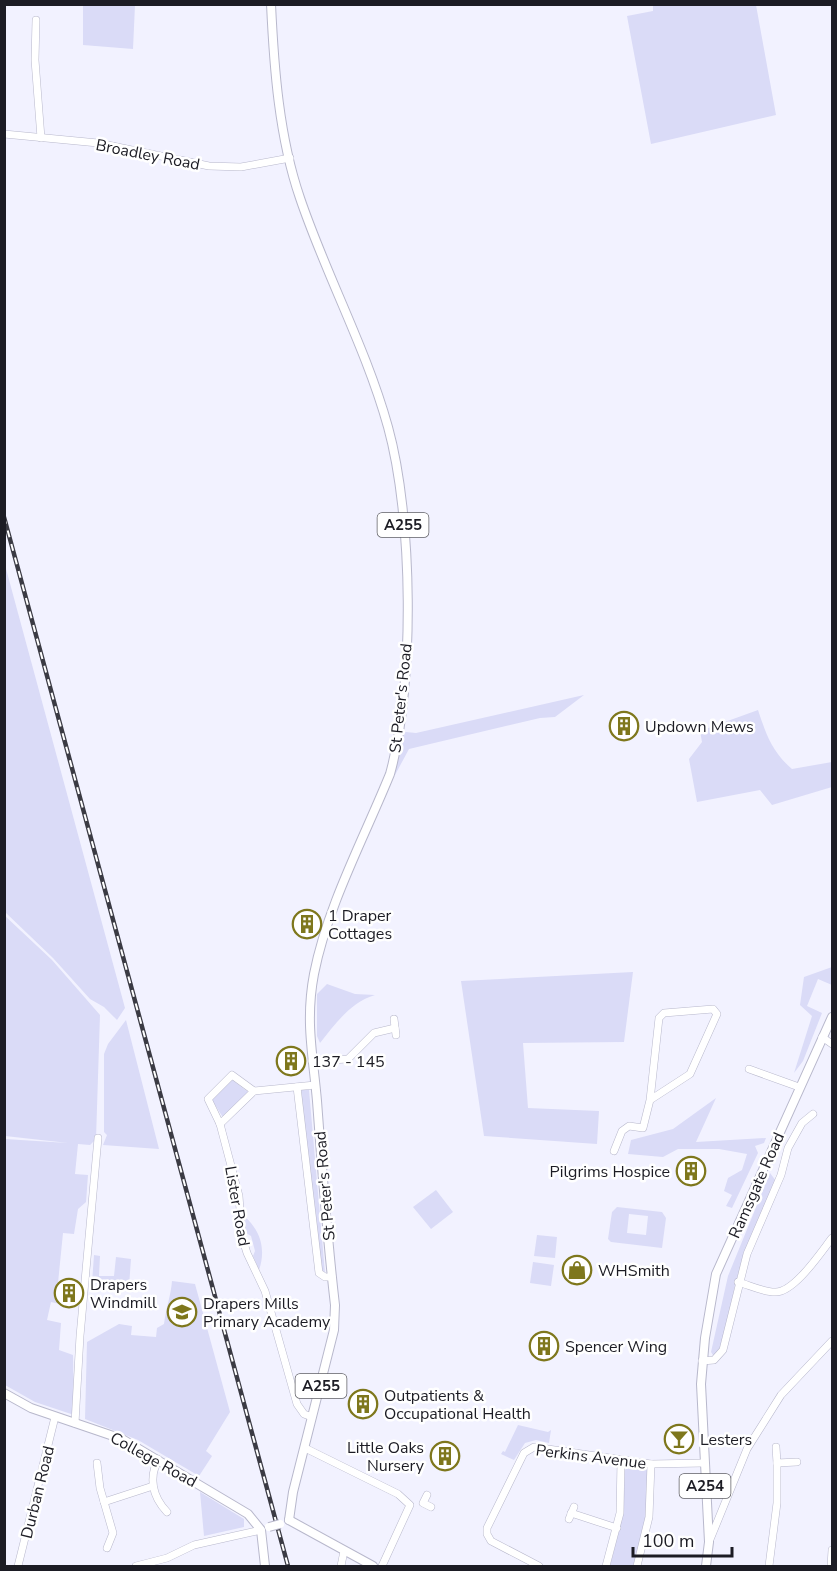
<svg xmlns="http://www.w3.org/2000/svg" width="837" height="1571" font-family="'Nunito Sans',sans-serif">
<rect width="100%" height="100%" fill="#f2f2ff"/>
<!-- green -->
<g fill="#dadbf7" fill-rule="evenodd">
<path d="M 83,5 L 135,5 L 133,49 L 83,45 Z"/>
<path d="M 653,5 L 756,5 L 776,115 L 651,144 L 627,16 L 653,11 Z"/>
<path d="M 5,565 L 125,1008 L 117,1020 L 104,1007 L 90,999 L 53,958 L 5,912 Z"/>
<path d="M 584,695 L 555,717 L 540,718 L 409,749 L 395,775 L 391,773 L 401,735 L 406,732 L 416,733 Z"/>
<path d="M 758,710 C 766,734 772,752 792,769 L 832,762 L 832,787 L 772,805 L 760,790 L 697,802 L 689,759 L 702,742 L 700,731 Z"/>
<path d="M 4,915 L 52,960 L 100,1015 L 96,1139 L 90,1145 L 78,1144 L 75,1174 L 88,1175 L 86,1202 L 78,1209 L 74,1234 L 63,1233 L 58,1283 L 62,1284 L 60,1304 L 51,1302 L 47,1320 L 61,1323 L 59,1350 L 73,1355 L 74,1412 L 71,1414 L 35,1402 L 5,1385 L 5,1139 L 68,1143 L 5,1136 Z"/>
<path d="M 832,967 L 832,985 L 818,979 L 807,1006 L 822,1013 L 803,1061 L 794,1073 L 812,1016 L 800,1005 L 804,977 Z"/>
<path d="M 633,972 L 624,1042 L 523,1043 L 528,1108 L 599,1111 L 597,1144 L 484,1136 L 461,981 Z"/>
<path d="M 327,984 L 355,994 L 375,995 C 351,1002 335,1024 320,1043 L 317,1036 L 317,994 Z"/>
<path d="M 126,1020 L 159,1149 L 103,1145 L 107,1135 L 104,1132 L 104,1054 L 108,1044 Z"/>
<path d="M 231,1079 L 248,1092 L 226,1116 L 222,1116 L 212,1100 Z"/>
<path d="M 303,1089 L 309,1090 L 325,1273 L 321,1268 L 301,1092 Z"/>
<path d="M 716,1098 L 696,1142 L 766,1138 L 764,1143 L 755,1146 L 758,1153 L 732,1208 L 726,1206 L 732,1195 L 724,1191 L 728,1178 L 742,1170 L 747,1154 L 719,1149 L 678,1149 L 663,1157 L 628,1154 L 631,1140 L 673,1129 Z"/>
<path d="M 770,1173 L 776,1181 L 736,1280 L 722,1351 L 718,1356 L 713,1355 L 711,1352 L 728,1276 Z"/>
<path d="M 436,1190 L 453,1212 L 431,1229 L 413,1207 Z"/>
<path d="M 617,1207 L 662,1212 L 666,1218 L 662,1248 L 611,1242 L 608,1239 L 612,1212 ZM 629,1214 L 648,1216 L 646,1235 L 627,1233 Z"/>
<path d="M 245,1217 C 261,1231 266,1250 259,1270 L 253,1256 L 255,1251 L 251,1236 L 246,1233 Z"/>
<path d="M 537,1235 L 557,1237 L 555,1258 L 534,1256 Z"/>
<path d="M 94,1255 L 100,1256 L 99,1276 L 114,1276 L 116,1257 L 131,1259 L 129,1286 L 92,1283 Z"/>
<path d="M 533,1262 L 554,1265 L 551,1286 L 530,1283 Z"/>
<path d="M 172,1281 L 195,1284 L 230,1412 L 206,1451 L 212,1456 L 199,1476 L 138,1440 L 85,1419 L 87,1342 L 119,1324 L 132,1326 L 131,1335 L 156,1337 L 157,1328 L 164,1324 C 166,1308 171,1295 172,1281 Z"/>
<path d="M 518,1425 L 548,1432 L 551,1430 L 549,1443 L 536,1440 L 525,1443 L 514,1460 L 501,1454 L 503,1451 L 505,1452 Z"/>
<path d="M 628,1466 L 647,1469 L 648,1513 L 633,1566 L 610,1566 L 623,1514 L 625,1470 Z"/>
<path d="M 200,1492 L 244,1519 L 244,1527 L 204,1536 Z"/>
</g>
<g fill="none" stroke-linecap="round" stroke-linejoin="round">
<!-- minor casing -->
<g stroke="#b8b8cc" stroke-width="8">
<g id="minor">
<path d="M 36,20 L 35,60 L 41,138"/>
<path d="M 4,134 L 98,143 L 209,166 L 241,167 L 290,158"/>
<path d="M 394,1019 L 396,1035"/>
<path d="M 822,1037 L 832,1044"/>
<path d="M 312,1061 L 348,1059 L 374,1033 L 395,1028"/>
<path d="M 749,1069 L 799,1087"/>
<path d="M 297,1087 L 319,1273 L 325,1277 L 332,1277"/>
<path d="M 254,1091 L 232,1075 L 208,1099 L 220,1124 L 239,1196 L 242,1237 L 247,1253 L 265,1291 L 297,1404 L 304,1414 L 312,1417"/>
<path d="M 220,1124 L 254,1091 L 315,1085"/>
<path d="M 614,1151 L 622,1131 L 629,1126 L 643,1128 L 650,1100 L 690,1074 L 717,1014 L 713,1009 L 664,1013 L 659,1018 L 650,1100"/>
<path d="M 738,1282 C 749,1285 763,1292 775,1292 C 794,1293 821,1252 832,1238"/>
<path d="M 702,1361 L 714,1360 L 723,1350 L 747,1254 L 781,1175 L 788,1148 L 802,1123 L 813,1114"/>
<path d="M 75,1423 L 80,1336 L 98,1138"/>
<path d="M 776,1447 L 777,1463 L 797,1462"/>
<path d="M 305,1448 L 398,1494 L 410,1505 L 382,1566"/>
<path d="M 158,1459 C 149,1478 152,1496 167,1512"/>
<path d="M 97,1463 L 100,1488 L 113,1533 L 107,1548"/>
<path d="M 427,1495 L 423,1503 L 431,1507"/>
<path d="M 104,1502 L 153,1486"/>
<path d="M 571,1513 L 617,1528"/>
<path d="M 569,1519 L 574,1507"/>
<path d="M 709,1542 L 747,1449 L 781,1395 L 832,1341"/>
<path d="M 18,1566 L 55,1417"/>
<path d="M 136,1566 L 167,1558 L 194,1545 L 261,1530"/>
<path d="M 341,1566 L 344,1551"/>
<path d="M 539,1566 L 491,1541 L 487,1534 L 487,1528 L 524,1453 L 534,1447 L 651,1464 L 704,1463"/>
<path d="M 606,1566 L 620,1513 L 621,1460"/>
<path d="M 637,1566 L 649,1517 L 651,1464"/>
<path d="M 769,1566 L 777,1503 L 777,1463"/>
<path d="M 831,1566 L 832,1550"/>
</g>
</g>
<!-- major casing -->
<g stroke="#b8b8cc" stroke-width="10">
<g id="major">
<path d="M 271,4 C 274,68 279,137 300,198 C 326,275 366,348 388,427 C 413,517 415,684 390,774 C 364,838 327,907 314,974 C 305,1021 313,1055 317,1101 C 322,1169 327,1237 335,1305 L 334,1330 L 293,1492 L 289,1520"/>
<path d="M 4,1393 L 31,1408 L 122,1439 L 248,1514 L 261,1530 L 265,1566"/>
<path d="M 289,1520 L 373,1566"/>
<path d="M 706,1566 L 709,1542 L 701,1384 L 705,1338 L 716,1274 L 832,1017"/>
</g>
</g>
<!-- minor -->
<use href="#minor" stroke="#fff" stroke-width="7"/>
<!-- major -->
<use href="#major" stroke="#fff" stroke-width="8"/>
<!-- rail casing -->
<g stroke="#3b3b44" stroke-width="4.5">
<path id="rail" d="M 4,517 L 288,1566"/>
</g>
<!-- rail -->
<use href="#rail" stroke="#fff" stroke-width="2" stroke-dasharray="7" stroke-linecap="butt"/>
<!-- major-bridge casing -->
<g stroke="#b8b8cc" stroke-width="10" stroke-linecap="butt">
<path id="major-bridge" d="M 269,1527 L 280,1524"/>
</g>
<!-- major-bridge -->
<use href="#major-bridge" stroke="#fff" stroke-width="8"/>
</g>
<!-- icons -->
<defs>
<g id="building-ring" transform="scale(1.5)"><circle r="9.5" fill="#fff" stroke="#7e771c" stroke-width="1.5"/><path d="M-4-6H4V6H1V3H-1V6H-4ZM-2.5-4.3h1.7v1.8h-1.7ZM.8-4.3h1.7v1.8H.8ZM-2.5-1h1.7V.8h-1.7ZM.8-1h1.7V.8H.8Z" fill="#7e771c"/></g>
<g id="shop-ring" transform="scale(1.5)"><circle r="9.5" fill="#fff" stroke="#7e771c" stroke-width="1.5"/><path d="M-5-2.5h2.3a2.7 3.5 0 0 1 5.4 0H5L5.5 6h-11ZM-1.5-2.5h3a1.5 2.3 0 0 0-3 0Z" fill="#7e771c"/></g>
<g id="school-ring" transform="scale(1.5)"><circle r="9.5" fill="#fff" stroke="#7e771c" stroke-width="1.5"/><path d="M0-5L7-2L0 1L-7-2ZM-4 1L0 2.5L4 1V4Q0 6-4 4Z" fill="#7e771c"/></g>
<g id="bar-ring" transform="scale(1.5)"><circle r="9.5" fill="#fff" stroke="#7e771c" stroke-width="1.5"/><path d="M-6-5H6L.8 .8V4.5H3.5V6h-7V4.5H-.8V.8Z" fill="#7e771c"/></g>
</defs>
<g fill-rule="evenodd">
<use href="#building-ring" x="624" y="726"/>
<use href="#building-ring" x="307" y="924"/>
<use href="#building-ring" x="291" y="1061"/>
<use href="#building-ring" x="691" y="1171"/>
<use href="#shop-ring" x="577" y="1270"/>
<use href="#building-ring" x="69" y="1293"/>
<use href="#school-ring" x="182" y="1312"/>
<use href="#building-ring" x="544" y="1346"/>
<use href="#building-ring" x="363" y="1404"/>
<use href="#bar-ring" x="679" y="1439"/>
<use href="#building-ring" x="445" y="1456"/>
</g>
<g text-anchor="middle" stroke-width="5" stroke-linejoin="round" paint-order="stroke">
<!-- shield labels -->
<g fill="#fff" stroke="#606066" stroke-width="1.5">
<rect x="377.5" y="513" width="51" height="24" rx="4.5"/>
<rect x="295.5" y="1374" width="51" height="24" rx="4.5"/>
<rect x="679.5" y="1474" width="51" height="24" rx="4.5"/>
</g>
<g font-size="15" font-weight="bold" fill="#1c1c24">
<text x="403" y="530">A255</text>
<text x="321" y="1391">A255</text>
<text x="705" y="1491">A254</text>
</g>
<!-- street labels -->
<g font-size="16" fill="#1c1c24" stroke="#fff">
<text transform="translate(148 154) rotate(11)" y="6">Broadley Road</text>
<text transform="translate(400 698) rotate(-84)" y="6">St Peter's Road</text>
<text transform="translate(756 1185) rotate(-66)" y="6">Ramsgate Road</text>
<text transform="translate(324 1186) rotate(-95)" y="6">St Peter's Road</text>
<text transform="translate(238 1206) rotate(80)" y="6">Lister Road</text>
<text transform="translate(591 1456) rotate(7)" y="6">Perkins Avenue</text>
<text transform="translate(154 1459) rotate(29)" y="6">College Road</text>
<text transform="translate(37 1492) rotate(-76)" y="6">Durban Road</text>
</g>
<!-- poi labels -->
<g font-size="16" fill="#1c1c24" stroke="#fff" text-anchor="start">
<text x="645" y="732">Updown Mews</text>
<text x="328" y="921">1 Draper<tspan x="328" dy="18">Cottages</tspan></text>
<text x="312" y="1067">137 - 145</text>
<text x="670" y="1177" text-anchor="end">Pilgrims Hospice</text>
<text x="598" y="1276">WHSmith</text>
<text x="90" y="1290">Drapers<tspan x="90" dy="18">Windmill</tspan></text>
<text x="203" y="1309">Drapers Mills<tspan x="203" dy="18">Primary Academy</tspan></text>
<text x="565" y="1352">Spencer Wing</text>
<text x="384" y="1401">Outpatients &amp;<tspan x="384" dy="18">Occupational Health</tspan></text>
<text x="700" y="1445">Lesters</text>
<text x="424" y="1453" text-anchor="end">Little Oaks<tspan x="424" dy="18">Nursery</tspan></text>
</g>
</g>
<!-- border -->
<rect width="837" height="1571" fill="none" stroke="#1c1c24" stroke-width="12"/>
<!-- scale -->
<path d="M633 1547v9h99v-9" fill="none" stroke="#1c1c24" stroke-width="3"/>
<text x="642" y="1547" font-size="18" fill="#1c1c24" stroke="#ffffff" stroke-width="4.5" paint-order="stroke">100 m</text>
</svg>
